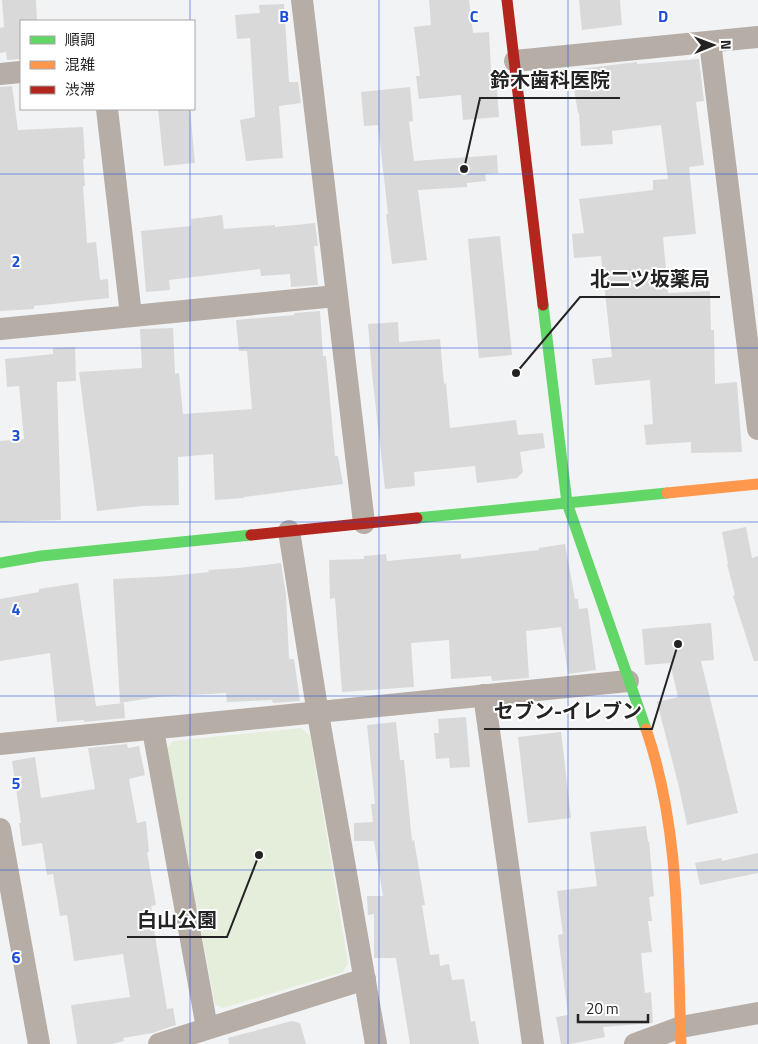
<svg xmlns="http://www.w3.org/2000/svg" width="758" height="1044" font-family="'Titillium Web','Noto Sans JP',sans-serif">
<rect width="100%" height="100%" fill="#f2f3f4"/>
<!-- green -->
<path fill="#e5eedb" d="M 301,728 L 310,736 L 348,963 L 343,972 L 223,1008 L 215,1005 L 167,748 L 173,741 Z"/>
<!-- building -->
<g fill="#d9d9da">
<path d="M 2,0 L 36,0 L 37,21 L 21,21 L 21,59 L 7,60 L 6,52 L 0,53 L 0,28 L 4,27 Z"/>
<path d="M 429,0 L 469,0 L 473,33 L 489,32 L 492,89 L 497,89 L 499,117 L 463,120 L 461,95 L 419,99 L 416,76 L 420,76 L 414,27 L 431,25 Z"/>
<path d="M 579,0 L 620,0 L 622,25 L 582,30 Z"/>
<path d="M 284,4 L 289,82 L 298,82 L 301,103 L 279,106 L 283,158 L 246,161 L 240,120 L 255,117 L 250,38 L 237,39 L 235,15 L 260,13 L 259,5 Z"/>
<path d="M 699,59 L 704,101 L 696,102 L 704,165 L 689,167 L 696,234 L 663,237 L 668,293 L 710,291 L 711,330 L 714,330 L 715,384 L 737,382 L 742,452 L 691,453 L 691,442 L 646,445 L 644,425 L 653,424 L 650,380 L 595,385 L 592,359 L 612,357 L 601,256 L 574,258 L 572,234 L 584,233 L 579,199 L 653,190 L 653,180 L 668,179 L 661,125 L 612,131 L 613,144 L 581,146 L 579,113 L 578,113 L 571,70 L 637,62 L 637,64 Z"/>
<path d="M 12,86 L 18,130 L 83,127 L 85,159 L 83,159 L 85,186 L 83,186 L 87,243 L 96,242 L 100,280 L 108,279 L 109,298 L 34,306 L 34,309 L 0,311 L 0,87 Z"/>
<path d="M 410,87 L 413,121 L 409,122 L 414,161 L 497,155 L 498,173 L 485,174 L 486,181 L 467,183 L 467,187 L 418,190 L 427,260 L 392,264 L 386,214 L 388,214 L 378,125 L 364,126 L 361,92 Z"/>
<path d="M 168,109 L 190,109 L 195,163 L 164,166 L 158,110 Z"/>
<path d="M 222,215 L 224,229 L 275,225 L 275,227 L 315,223 L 318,246 L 314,246 L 318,285 L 291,287 L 290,274 L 261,276 L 260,269 L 169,280 L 170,290 L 146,292 L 141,231 L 191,226 L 191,219 Z"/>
<path d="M 500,236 L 512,355 L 479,358 L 468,239 Z"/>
<path d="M 320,311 L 323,356 L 326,356 L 335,456 L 338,456 L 343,484 L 244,497 L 244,498 L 215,500 L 213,454 L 178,457 L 179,505 L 142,506 L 97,511 L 79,372 L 142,368 L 140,329 L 173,328 L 175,374 L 179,373 L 183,414 L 252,409 L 247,351 L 239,351 L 236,320 L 294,315 L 294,313 Z"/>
<path d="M 398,322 L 399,342 L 440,339 L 444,384 L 446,383 L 450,428 L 516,420 L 518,435 L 543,433 L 545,448 L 520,452 L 523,472 L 517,478 L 477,483 L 475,466 L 414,472 L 415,486 L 385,489 L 372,374 L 368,324 Z"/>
<path d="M 75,347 L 76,381 L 57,382 L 61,520 L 0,522 L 0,441 L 24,439 L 19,386 L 7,387 L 5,359 L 53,354 L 53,348 Z"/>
<path d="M 746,527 L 752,558 L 758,556 L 758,661 L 754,661 L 733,596 L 735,595 L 727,564 L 728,564 L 722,532 Z"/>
<path d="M 565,544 L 575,599 L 578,599 L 579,609 L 587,608 L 588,610 L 596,670 L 568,674 L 561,627 L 526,631 L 529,678 L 492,681 L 491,676 L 451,679 L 449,640 L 411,643 L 414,687 L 342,692 L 335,598 L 330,599 L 329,560 L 364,559 L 364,556 L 386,554 L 387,561 L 461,554 L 461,559 L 539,550 L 539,548 Z"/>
<path d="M 281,563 L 286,595 L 289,659 L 294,659 L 300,701 L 273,703 L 272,700 L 227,702 L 226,693 L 157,697 L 120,703 L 113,579 L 171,576 L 209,572 L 208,570 L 238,568 Z"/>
<path d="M 78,583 L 96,706 L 124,703 L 125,718 L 84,722 L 84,720 L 57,722 L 50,653 L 0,661 L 0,599 L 39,592 L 39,589 Z"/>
<path d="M 711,623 L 714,660 L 701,661 L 738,813 L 687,825 L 679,787 L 657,702 L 678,697 L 670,663 L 645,665 L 642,629 Z"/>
<path d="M 466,717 L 470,767 L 450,768 L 449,758 L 436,759 L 434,733 L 439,733 L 438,719 Z"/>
<path d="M 396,722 L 400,760 L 404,760 L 412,841 L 414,840 L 425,905 L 422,905 L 430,955 L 439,954 L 440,966 L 449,964 L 452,980 L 464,979 L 471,1022 L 475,1021 L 479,1044 L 410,1044 L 396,958 L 374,958 L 374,914 L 368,915 L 367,896 L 383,896 L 374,841 L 354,841 L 354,823 L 373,822 L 371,804 L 375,804 L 367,725 Z"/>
<path d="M 561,732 L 571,818 L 528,823 L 518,737 Z"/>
<path d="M 127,744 L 128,748 L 139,746 L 145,775 L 129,779 L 137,823 L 146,821 L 149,852 L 147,852 L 156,905 L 151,906 L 155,936 L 167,1009 L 173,1008 L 176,1025 L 152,1033 L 123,1038 L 124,1041 L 112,1044 L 77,1044 L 71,1005 L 130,997 L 123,954 L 74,961 L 67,915 L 60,916 L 53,874 L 47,875 L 42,843 L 22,846 L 19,823 L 21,823 L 12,761 L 35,757 L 41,798 L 95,789 L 88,748 Z"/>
<path d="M 646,826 L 648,842 L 649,841 L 654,896 L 649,897 L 652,921 L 648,921 L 652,952 L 641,953 L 645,993 L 651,992 L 653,1023 L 603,1027 L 605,1037 L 570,1044 L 561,1044 L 556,1017 L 568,1015 L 558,935 L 563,934 L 557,891 L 597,886 L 590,832 Z"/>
<path d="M 758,853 L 758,873 L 700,885 L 695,863 L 721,858 L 722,861 Z"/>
<path d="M 292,1021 L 300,1023 L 306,1044 L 229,1044 L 228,1038 Z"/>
</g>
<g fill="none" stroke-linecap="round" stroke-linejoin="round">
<!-- street -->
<g stroke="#b6ada6" stroke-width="22">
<path d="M 302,0 L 364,523"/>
<path d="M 710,42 L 758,429"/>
<path d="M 515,61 L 758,37"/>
<path d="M 0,74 L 21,72"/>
<path d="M 107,109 L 131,315"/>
<path d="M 0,329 L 336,296"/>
<path d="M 289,531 L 318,714 L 376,1044"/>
<path d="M 484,695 L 533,1044"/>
<path d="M 153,730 L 207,1028"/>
<path d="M 0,744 L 628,681"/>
<path d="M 0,829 L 39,1044"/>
<path d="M 159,1044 L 365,979"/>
<path d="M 635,1044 L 681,1027 L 758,1013"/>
</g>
<!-- fast -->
<g stroke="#63d668" stroke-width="11">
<path d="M 543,305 L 567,503 L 646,729"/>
<path d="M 417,518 L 667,493"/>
<path d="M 0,563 L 41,556 L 251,535"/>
</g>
<!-- slow -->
<g stroke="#ff974d" stroke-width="11">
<path d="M 667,493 L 758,484"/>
<path d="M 646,729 C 681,830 677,939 681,1044"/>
</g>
<!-- jam -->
<g stroke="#b3261e" stroke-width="11">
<path d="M 507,0 L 543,305"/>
<path d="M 251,535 L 417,518"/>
</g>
</g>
<!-- grid -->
<path fill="none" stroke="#1d4ed8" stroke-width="1" stroke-opacity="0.55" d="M 190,0 L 190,21M 379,0 L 379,1044M 568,0 L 568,1044M 190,109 L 190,1044M 0,174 L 758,174M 0,348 L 758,348M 0,522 L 758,522M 0,696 L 758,696M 0,870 L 758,870"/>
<g font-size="16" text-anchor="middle" font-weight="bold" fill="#1d4ed8" stroke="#fff" stroke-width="4" stroke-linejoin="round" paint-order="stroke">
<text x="284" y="22">B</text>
<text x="474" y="22">C</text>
<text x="663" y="22">D</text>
<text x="16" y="267">2</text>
<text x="16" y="441">3</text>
<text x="16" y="615">4</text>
<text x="16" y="789">5</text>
<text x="16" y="963">6</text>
</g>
<!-- callouts -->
<path fill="none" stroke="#232324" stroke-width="2" d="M464 169L480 98H620M516 373L580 297H720M678 644L652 729H484M259 855L227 937H127"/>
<g fill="#232324" stroke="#fff" stroke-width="2">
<circle cx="464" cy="169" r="5"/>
<circle cx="516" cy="373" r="5"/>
<circle cx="678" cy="644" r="5"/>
<circle cx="259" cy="855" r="5"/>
</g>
<g font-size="20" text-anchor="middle" font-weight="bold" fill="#232324" stroke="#fff" stroke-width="4" stroke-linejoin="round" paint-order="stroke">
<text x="550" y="87">鈴木歯科医院</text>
<text x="650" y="286">北二ツ坂薬局</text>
<text x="568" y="718">セブン-イレブン</text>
<text x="177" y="927">白山公園</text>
</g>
<!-- legend -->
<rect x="20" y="20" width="175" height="90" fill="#ffffff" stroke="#a7a7a7"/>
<rect x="30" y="36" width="25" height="8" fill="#63d668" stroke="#a7a7a7"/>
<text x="65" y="45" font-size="15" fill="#232324">順調</text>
<rect x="30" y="61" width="25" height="8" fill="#ff974d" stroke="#a7a7a7"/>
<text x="65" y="70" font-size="15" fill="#232324">混雑</text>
<rect x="30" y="86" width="25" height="8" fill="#b3261e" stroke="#a7a7a7"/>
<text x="65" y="95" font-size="15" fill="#232324">渋滞</text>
<!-- north arrow -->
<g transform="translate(713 45) rotate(89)" stroke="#ffffff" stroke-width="4" paint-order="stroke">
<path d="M0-4L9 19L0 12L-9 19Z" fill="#232324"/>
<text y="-8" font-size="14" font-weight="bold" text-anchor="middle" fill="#232324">N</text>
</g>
<!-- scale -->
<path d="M578 1014v8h70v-8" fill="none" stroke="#232324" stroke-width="2.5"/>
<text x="586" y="1014" font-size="15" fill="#232324" stroke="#ffffff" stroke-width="4" paint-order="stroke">20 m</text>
</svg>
